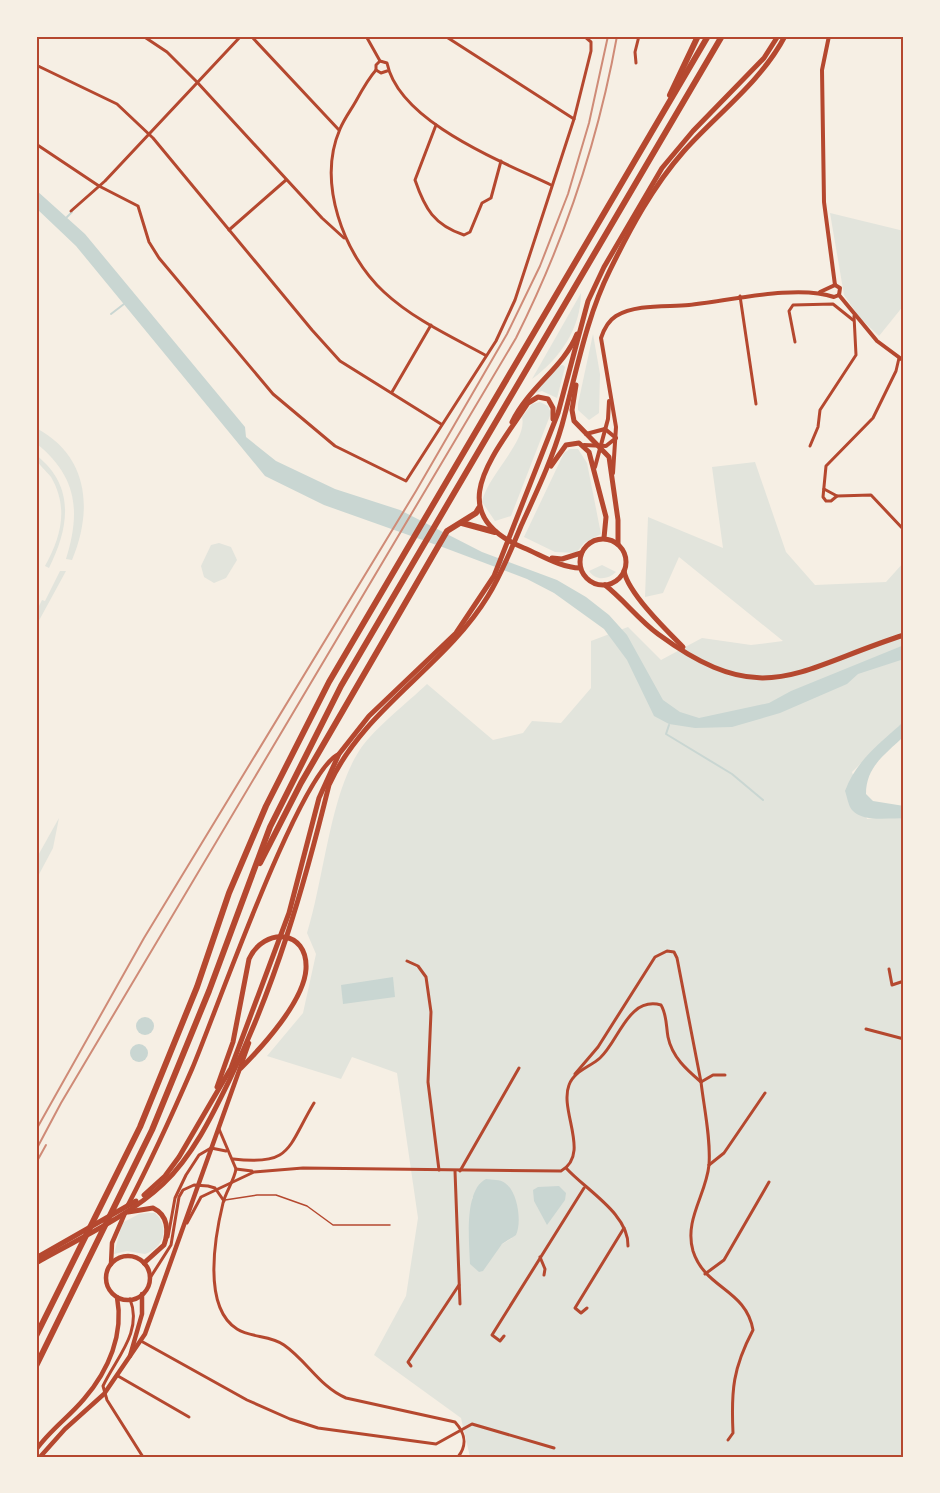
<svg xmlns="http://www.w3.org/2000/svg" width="940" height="1493" font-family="'Fira Sans Condensed',sans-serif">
<rect width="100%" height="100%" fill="#f6efe4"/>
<!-- green -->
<g fill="#e2e4dc" fill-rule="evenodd">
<path d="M 830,213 L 904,231 L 904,305 L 879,336 L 860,318 L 844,295 Z"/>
<path d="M 581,293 C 581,329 559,359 532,379 Z"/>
<path d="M 593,334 L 600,374 L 599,413 L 589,420 L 578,410 L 578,404 Z"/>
<path d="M 563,365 L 565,367 L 557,398 L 542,391 L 535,393 L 558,366 Z"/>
<path d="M 540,402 L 548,406 L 551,413 L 511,516 L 495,521 L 482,502 C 488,474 528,441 522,417 L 532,404 Z"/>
<path d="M 36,428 C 89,456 93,510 72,560 L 66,559 C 81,511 77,476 36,443 Z"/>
<path d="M 570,449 L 578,449 L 587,463 L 601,534 L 584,543 L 576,553 L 555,552 L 524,537 L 564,453 Z"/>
<path d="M 36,455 C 76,486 69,528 49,568 L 45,566 C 61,537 69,508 51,477 C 46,470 36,464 36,455 Z"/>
<path d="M 755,462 L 786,552 L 815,585 L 886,582 L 904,562 L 904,721 L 852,772 L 867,819 L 885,817 L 904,819 L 904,1457 L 470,1457 L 461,1418 L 374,1355 L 406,1296 L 418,1218 L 397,1073 L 352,1057 L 341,1079 L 267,1056 L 303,1013 L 316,954 L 307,933 C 324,879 330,793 361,748 C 375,728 408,702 427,684 L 493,740 L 523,733 L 532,721 L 561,723 L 591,688 L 591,641 L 628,627 L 661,660 L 702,638 L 751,645 L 783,641 L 679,557 L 663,593 L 645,597 L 648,517 L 723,548 L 712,467 ZM 472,1197 L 512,1238 L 470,1264 Z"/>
<path d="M 219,543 L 231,547 L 237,560 L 226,578 L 214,583 L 204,577 L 201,566 L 211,545 Z"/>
<path d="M 602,565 L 616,572 C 607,580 596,581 589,571 Z"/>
<path d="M 60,571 L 66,571 L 36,626 L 36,612 L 42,600 L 45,601 Z"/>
<path d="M 59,818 L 53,848 L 36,880 L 36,859 Z"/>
<path d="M 148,1213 L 155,1213 C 170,1227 164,1248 145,1254 L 127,1251 L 114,1254 L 122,1223 L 139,1214 Z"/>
</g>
<!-- water -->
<g fill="#c9d6d2">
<path d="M 36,190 L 85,234 L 245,427 L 246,437 L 276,461 L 335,489 L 400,510 L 482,552 L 557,580 L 586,597 L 609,615 L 627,635 L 663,700 L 680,712 L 699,718 L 769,703 L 791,691 L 904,645 L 904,659 L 858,674 L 847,684 L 780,713 L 732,727 L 695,728 L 669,724 L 654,716 L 627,660 L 604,629 L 554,593 L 527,579 L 445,548 L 324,505 L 265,476 L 76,246 L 36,208 Z"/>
<path d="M 904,721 L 904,736 C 886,754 866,766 866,794 L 873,801 L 904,806 L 904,819 C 889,817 863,823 852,810 C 848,805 847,796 845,791 C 857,759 880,744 904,721 Z"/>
<path d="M 393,977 L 395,997 L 343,1004 L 341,985 Z"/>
<circle cx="145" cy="1026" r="9"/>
<circle cx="139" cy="1053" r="9"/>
<path d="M 486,1179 C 492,1180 500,1179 505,1183 C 518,1192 522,1222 516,1235 L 502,1244 L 483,1271 L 479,1272 L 470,1264 C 469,1239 464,1190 486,1179 Z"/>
<path d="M 559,1186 L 566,1193 L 565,1200 L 547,1225 L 534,1201 L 533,1190 L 538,1187 Z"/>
</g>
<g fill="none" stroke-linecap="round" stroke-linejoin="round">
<!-- stream -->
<g stroke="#c9d6d2" stroke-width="2">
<path d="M 67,217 L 72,212"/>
<path d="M 111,314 L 124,304"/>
<path d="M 669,725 L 666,734 L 732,774 L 763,800"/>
</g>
<!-- service -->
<path stroke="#b5482f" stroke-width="1.5" d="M 225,1200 L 257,1195 L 276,1195 L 307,1206 L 333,1225 L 390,1225"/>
<!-- minor -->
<g stroke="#b5482f" stroke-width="3">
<path d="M 143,36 L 167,52 L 197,82 L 322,218 L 344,238"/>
<path d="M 251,36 L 339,130"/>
<path d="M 366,36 L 380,61 L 387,63 C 399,122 501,161 551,185"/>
<path d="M 445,36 L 574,119"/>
<path d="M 380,61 L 376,65 L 376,70 L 381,73 L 387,71"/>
<path d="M 636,63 L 635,52 L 639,36"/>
<path d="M 36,65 L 117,104 L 153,138 L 312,330 L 340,361 L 441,424"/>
<path d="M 376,70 C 368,79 362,90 356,101 C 351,110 344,119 340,129 C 317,182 343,254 384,292 C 413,319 450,336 485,355"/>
<path d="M 436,125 L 415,180 C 425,209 434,225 464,235 L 470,232 L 482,203 L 491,198 L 501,161"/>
<path d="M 36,144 L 99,186 L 138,206 L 149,242 L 159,258 L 273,394 L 335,446 L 406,481 L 496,341 L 515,300 L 574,119 L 591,51 L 591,42 L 584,36"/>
<path d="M 71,211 L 105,181 L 241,36"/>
<path d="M 229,230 L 286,180"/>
<path d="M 740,296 L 756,404"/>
<path d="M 795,342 L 789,311 L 793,305 L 833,304 L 853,320"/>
<path d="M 392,392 L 431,325"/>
<path d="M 810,446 L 818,427 L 820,410 L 856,355 L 854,316"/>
<path d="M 824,489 L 837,496 L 871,495 L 904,530"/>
<path d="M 837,496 L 831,501 L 826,501 L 823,497 L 826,466 L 873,418 L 896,371 L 899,358"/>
<path d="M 407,961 L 418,966 L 426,977 L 431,1012 L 428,1082 L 439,1170"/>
<path d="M 889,969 L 892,985 L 904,981"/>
<path d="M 866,1029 L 904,1039"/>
<path d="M 575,1074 L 598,1047 L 655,957 L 667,951 L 674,952 L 677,958 L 701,1082"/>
<path d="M 701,1082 L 713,1075 L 725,1075"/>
<path d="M 219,1129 L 236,1169 C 234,1181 226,1191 223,1203 C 215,1236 202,1307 237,1329 C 251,1338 271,1335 284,1345 C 307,1361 320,1387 346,1398 L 455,1422 C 465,1433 468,1444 458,1457"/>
<path d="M 233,1159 C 292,1166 287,1148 314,1103"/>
<path d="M 709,1165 L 724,1153 L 765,1093"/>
<path d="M 566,1168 C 586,1190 629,1214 628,1246"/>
<path d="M 236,1169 L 252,1171"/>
<path d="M 455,1171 L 460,1304"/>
<path d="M 460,1171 L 519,1068"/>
<path d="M 187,1223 L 201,1197 L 254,1172 L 303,1168 L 561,1171 C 591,1154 559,1111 569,1085 C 574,1071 590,1067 600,1058 C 619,1041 628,996 661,1005 C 667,1015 666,1026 668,1037 C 672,1057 687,1070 701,1082 C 704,1108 711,1139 709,1165 C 706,1195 684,1220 693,1251 C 705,1289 746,1289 753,1330 C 733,1368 731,1390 733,1433 L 728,1440"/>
<path d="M 168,1237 L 175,1198 L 186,1175 L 199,1155 L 211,1148 L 226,1151"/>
<path d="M 540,1257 L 545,1269 L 544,1275"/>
<path d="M 705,1274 L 724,1260 L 769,1182"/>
<path d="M 150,1278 L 171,1245 L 179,1197 L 183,1190 L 194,1185 L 208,1186 L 215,1188 L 224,1201"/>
<path d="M 130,1299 C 143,1332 116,1358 103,1386 L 107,1400 L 143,1457"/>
<path d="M 587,1308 L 581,1313 L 575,1308 L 624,1228"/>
<path d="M 504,1336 L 500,1341 L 492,1335 L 584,1188"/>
<path d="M 141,1341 L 247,1400 L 290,1419 L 318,1428 L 436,1444 L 472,1424 L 554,1448"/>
<path d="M 411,1366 L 408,1362 L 459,1285"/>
<path d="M 118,1376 L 189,1417"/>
</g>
<!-- tertiary -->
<g stroke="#b5482f" stroke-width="4">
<path d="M 829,36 L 822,70 L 824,202 L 835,285"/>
<path d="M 835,285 L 840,288 L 839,295"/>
<path d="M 820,292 L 835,285"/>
<path d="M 839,295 L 877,341 L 904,361"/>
<path d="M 605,429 L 616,438"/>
<path d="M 586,434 L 605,429"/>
<path d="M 584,445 L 606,446 L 616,438"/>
<path d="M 595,467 L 608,419 L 609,401"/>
<path d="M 613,473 L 616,427 L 601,338 C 604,329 608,321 616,316 C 636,304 666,307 689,305 C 728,301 797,284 834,297 L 839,295"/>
</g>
<!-- secondary -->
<g stroke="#b5482f" stroke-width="4.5">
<path d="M 128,1205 C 151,1161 172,1115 192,1069 C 214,1018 300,770 339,754"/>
<circle cx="128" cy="1278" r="22"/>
<path d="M 111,1264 L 112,1243 L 125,1213"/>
<path d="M 130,1356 L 142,1314 L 142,1294"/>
<path d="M 36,1450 C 49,1431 69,1417 84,1399 C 109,1370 124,1334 117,1297"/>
<path d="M 40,1457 L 65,1429 L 104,1394 L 145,1334 L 249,1043"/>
</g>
<!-- primary -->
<g stroke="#b5482f" stroke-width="5">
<path d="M 576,385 L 572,410 L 574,421 L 609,457 L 618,520 L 618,544"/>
<path d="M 553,419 L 553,408 L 548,399 L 538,397 L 528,403 C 495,454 439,513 524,548 C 541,555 561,568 580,568"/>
<path d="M 512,422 C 529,387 564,367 577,334"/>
<path d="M 551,466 L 566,445 L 579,443 L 589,452 L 606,517 L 604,538"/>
<circle cx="603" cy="562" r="23"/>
<path d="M 552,558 L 562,559 L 581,553"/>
<path d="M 624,571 C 628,593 667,631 683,647"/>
<path d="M 605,585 C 624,600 638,619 658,634 C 764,712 797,669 904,635"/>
<path d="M 217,1087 L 233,1042 L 249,959 C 264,927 308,929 306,969 C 304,1001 263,1046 241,1068"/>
<path d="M 144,1195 L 165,1176 L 179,1157 L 231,1068 L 289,913 L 319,798 L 339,754 L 369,716 L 456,633 L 494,576 L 558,413 L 588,301 L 604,267 L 662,168 L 693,131 L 764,58 L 778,36"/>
<path d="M 128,1212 L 153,1208 C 168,1215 169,1231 164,1245 L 144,1263"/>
<path d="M 36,1258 L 136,1201"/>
<path d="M 36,1263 C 78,1239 128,1217 163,1184 C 192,1157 212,1116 229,1081 C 275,986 304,887 329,785 C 364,708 445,667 488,596 C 502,573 511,550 521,526 C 536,493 552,460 562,425 C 576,374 586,318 610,270 C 630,229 653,186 684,151 C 718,113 761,82 785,36"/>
</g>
<!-- motorway -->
<g stroke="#b5482f" stroke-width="6">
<path d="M 670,95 L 698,36"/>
<path d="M 462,523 L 495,532"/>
<path d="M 260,863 L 301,783 L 447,531 L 476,513 L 479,508"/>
<path d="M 36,1336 L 140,1127 L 197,987 L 229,893 L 266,806 L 329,682 L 708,36"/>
<path d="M 36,1366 L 152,1130 L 209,991 L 270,827 L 341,686 L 722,36"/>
</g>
<!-- rail -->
<g stroke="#cf8b77" stroke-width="2">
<path d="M 36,1130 L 144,938 L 416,491 L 507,334 L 540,266 L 568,194 L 589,123 L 608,36"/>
<path d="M 36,1150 L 61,1103 L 516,338 C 564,242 598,142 617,36"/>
<path d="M 36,1163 L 46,1145"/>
</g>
</g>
<!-- border -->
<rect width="940" height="1493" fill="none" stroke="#f6efe4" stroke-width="75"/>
<rect x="38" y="38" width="864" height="1418" fill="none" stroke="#b5482f" stroke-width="2"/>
</svg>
